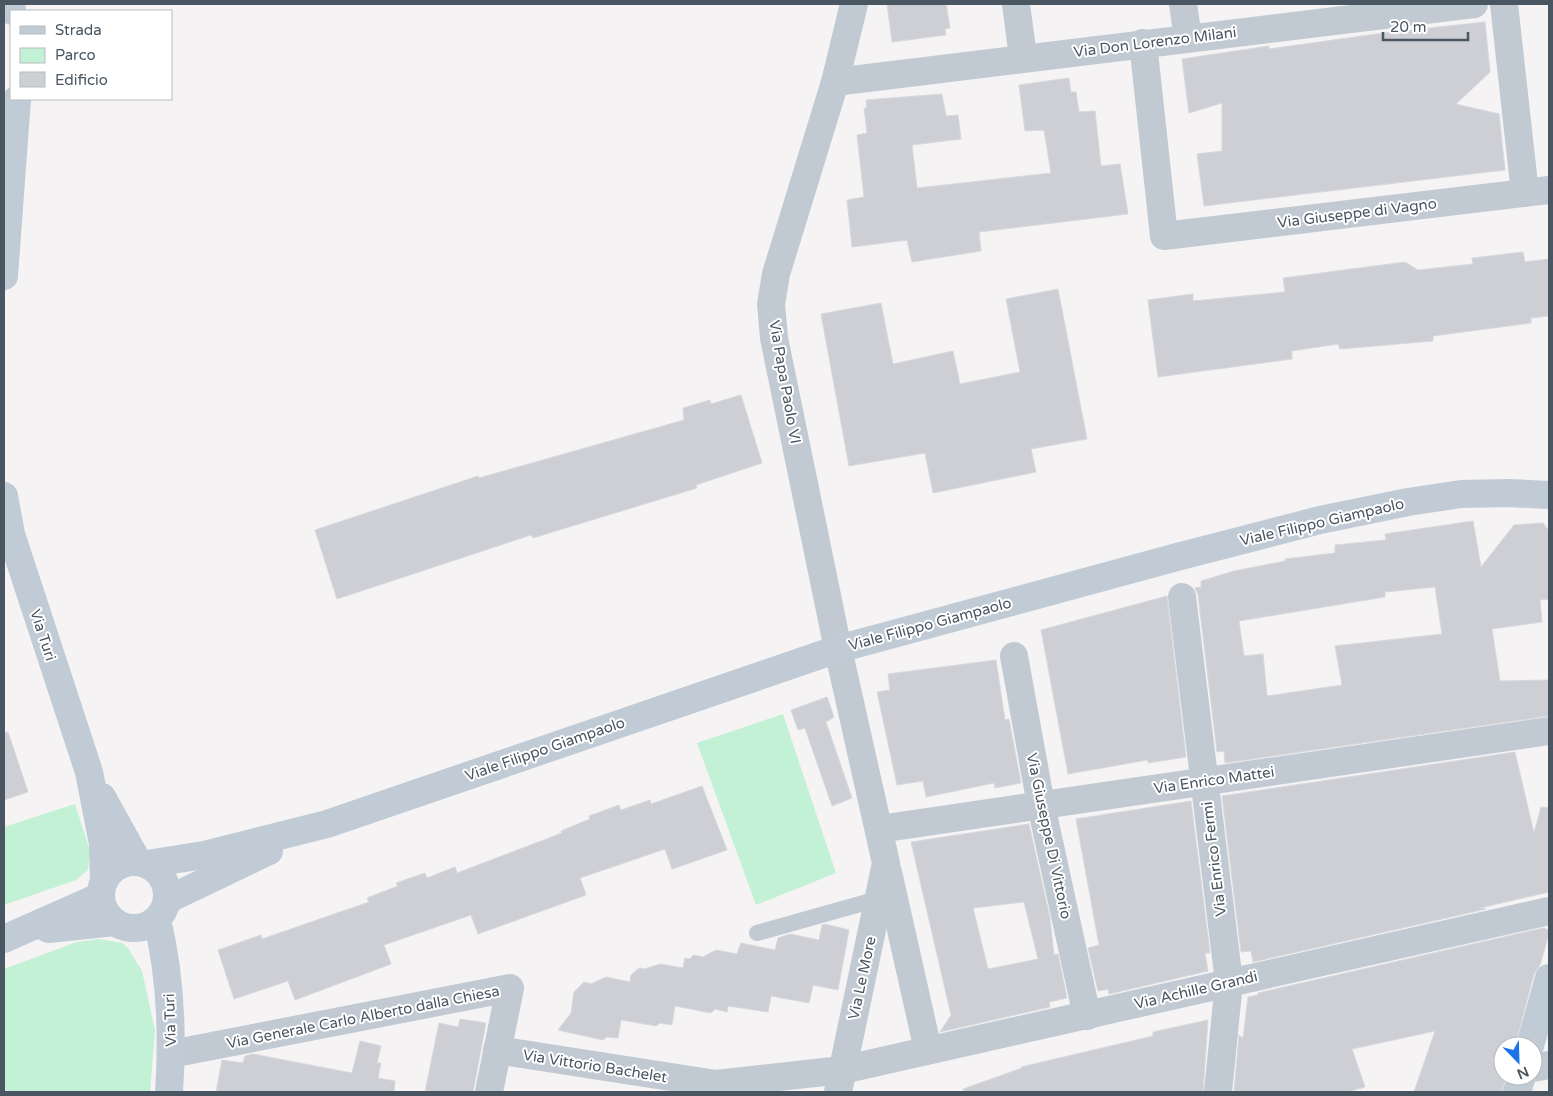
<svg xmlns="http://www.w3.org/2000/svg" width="1553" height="1096" font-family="'Varela Round',sans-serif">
<rect width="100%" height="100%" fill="#f5f3f3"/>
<!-- green -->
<g fill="#c3f1d5">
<path d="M 783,714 L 836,873 L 756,905 L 697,743 Z"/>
<path d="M 75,804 L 90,851 L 88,870 L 76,880 L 4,905 L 4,827 Z"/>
<path d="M 99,939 L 122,943 L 128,948 L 142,971 L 155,1030 L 150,1092 L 4,1092 L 4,969 L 77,942 Z"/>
</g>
<!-- building -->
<g fill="#cdcfd5" stroke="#d7d9de" fill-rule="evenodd">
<path d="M 887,4 L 946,4 L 950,28 L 945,29 L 946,35 L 892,42 Z"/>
<path d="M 1485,22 L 1490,72 L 1456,104 L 1499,114 L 1505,170 L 1204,206 L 1197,154 L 1222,151 L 1222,103 L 1189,113 L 1182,59 L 1269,46 L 1269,49 L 1383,33 Z"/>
<path d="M 1069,78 L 1071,92 L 1076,92 L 1079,112 L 1095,111 L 1101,166 L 1120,164 L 1128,214 L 979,232 L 981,251 L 912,262 L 907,240 L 852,247 L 847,200 L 864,197 L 857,135 L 867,133 L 864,108 L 867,108 L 866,100 L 942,94 L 946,116 L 958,115 L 961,139 L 912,145 L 917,188 L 1051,173 L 1044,130 L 1025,131 L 1019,85 Z"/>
<path d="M 1523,252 L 1525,262 L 1549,259 L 1549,316 L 1531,318 L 1531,323 L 1433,336 L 1433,341 L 1340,349 L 1338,344 L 1292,351 L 1292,359 L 1158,377 L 1148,300 L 1193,294 L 1193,301 L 1285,292 L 1283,278 L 1405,262 L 1418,270 L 1473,264 L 1472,258 Z"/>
<path d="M 1058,289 L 1087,439 L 1031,449 L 1036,472 L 933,493 L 925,453 L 849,466 L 821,314 L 881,303 L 893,364 L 953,351 L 960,384 L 1020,372 L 1006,299 Z"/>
<path d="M 741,395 L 762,463 L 696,485 L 697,488 L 533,538 L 531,535 L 337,599 L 315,530 L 478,476 L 479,478 L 684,420 L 683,408 L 710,400 L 711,404 Z"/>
<path d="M 1473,521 L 1481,567 L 1514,525 L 1543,523 L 1549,531 L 1549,599 L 1540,600 L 1542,622 L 1492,629 L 1500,681 L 1549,680 L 1549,716 L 1225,763 L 1224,751 L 1217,752 L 1198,595 L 1195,588 L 1201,587 L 1201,581 L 1234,571 L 1285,561 L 1285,559 L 1335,553 L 1335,545 L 1386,540 L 1385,534 ZM 1435,587 L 1442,634 L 1335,646 L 1342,685 L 1267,696 L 1263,654 L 1244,656 L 1239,621 L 1385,597 L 1385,592 Z"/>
<path d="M 1167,596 L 1186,757 L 1148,763 L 1148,760 L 1068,774 L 1041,630 Z"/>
<path d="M 996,660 L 1005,720 L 1009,719 L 1021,783 L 995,788 L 994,783 L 926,797 L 923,781 L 897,785 L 877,692 L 890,690 L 888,674 Z"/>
<path d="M 827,697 L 834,717 L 826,722 L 852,798 L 832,806 L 805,728 L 798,730 L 791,710 Z"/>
<path d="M 8,732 L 28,792 L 4,800 L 4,733 Z"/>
<path d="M 1515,752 L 1534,833 L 1541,807 L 1549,808 L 1549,892 L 1480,908 L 1486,909 L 1253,962 L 1251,951 L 1241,952 L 1222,796 Z"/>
<path d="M 702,786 L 727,850 L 672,869 L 665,849 L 580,878 L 586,895 L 478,934 L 471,915 L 384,945 L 391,964 L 295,1000 L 288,981 L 234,999 L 218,950 L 261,935 L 262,939 L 369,902 L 367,898 L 398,886 L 396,883 L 425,873 L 427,878 L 455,867 L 457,873 L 562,833 L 561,831 L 590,819 L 589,816 L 619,805 L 621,810 L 650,800 L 651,804 Z"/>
<path d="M 1191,801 L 1210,953 L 1205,953 L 1208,971 L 1109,994 L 1108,989 L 1098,991 L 1088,948 L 1099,945 L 1076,819 Z"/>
<path d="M 1029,824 L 1050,918 L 1054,955 L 1058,954 L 1067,998 L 1049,1002 L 1050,1007 L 940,1032 L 951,1015 L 911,842 ZM 1024,902 L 1038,959 L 988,969 L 973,908 Z"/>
<path d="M 825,924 L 849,930 L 838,990 L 813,985 L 809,1003 L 771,996 L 768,1012 L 728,1006 L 727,1012 L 715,1009 L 711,1013 L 675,1006 L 672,1025 L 660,1023 L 656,1026 L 621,1020 L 618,1038 L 607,1037 L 603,1040 L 558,1030 L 571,1013 L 574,992 L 584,982 L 591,984 L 606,977 L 630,982 L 631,975 L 639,968 L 644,969 L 661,964 L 683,968 L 685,958 L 690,959 L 693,955 L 703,957 L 716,950 L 737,954 L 741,943 L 775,950 L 778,938 L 790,934 L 819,940 L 822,925 Z"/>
<path d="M 1543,928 L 1549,930 L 1549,934 L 1540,965 L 1534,974 L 1515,1046 L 1503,1046 L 1503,1076 L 1506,1076 L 1502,1092 L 1414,1092 L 1435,1031 L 1352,1049 L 1365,1087 L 1347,1092 L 1234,1092 L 1239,1035 L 1243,1038 L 1248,997 L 1258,995 L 1258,993 Z"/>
<path d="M 460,1019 L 486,1023 L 473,1092 L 425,1092 L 439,1023 L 458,1027 Z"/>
<path d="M 1208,1020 L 1203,1092 L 964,1092 L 963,1089 L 1022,1068 L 1021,1067 L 1153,1036 L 1153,1032 Z"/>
<path d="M 360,1041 L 381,1046 L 377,1063 L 381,1063 L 378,1078 L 395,1081 L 394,1092 L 216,1092 L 222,1060 L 243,1063 L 245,1056 L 253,1054 L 352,1073 Z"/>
</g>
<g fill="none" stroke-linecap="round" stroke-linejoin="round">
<!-- lane -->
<path stroke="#c1cad2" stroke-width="16" d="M 757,933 L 878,899"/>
<!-- street -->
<g stroke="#c1cad2" stroke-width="28">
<path d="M 1016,4 L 1023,57"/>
<path d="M 1183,4 L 1188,38"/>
<path d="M 1504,4 L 1525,193"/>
<path d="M 1143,43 L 1164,236 L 1549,190"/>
<path d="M 835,82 L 1474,4"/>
<path d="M 1182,597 L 1229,982 L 1218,1092"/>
<path d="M 1014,656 L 1041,805 L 1087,1016"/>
<path d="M 879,829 L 1549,731"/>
<path d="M 888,872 L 928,1050"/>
<path d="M 497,1050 L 716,1084 L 842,1070 L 1549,911"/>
<path d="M 171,1054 L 510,988 L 489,1092"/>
<path d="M 1533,1068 L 1549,1065"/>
<path d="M 838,1092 L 886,863 L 838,649 L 774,338 L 771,304 L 776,274 L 835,82 L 854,4"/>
</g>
<!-- secondary -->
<g stroke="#c1cbd6" stroke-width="28">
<path d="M 11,4 L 12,11"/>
<path d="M 4,276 L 17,99"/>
<path d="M 4,496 L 11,534 L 89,772 L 103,844 L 104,881"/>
<path d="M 102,797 L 138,862"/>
<circle cx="134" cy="895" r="33"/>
<path d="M 147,864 L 204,855 L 327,824 L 838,649 L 1177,557 L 1320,520 L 1408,502 L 1461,494 L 1508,493 L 1549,495"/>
<path d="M 167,900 L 269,851"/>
<path d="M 157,920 C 171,977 173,1033 169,1092"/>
<path d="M 48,929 L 115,922"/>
<path d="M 4,939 L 101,896"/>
<path d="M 1530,1046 L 1549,978"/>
<path d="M 1517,1092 L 1522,1076"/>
</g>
</g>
<g text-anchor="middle" stroke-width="4" stroke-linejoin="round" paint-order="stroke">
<!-- street labels -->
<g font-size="15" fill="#4a5661" stroke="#fff">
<text transform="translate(1155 42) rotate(-7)" y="5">Via Don Lorenzo Milani</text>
<text transform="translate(1357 213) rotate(-7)" y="5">Via Giuseppe di Vagno</text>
<text transform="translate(785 382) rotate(80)" y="5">Via Papa Paolo VI</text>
<text transform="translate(1322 522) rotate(-13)" y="5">Viale Filippo Giampaolo</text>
<text transform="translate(930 624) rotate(-15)" y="5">Viale Filippo Giampaolo</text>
<text transform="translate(43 635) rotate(72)" y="5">Via Turi</text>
<text transform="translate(545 749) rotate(-19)" y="5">Viale Filippo Giampaolo</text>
<text transform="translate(1214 780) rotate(-8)" y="5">Via Enrico Mattei</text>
<text transform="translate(1049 836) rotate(78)" y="5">Via Giuseppe Di Vittorio</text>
<text transform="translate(1214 859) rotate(-97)" y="5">Via Enrico Fermi</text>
<text transform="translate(862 978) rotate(-78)" y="5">Via Le More</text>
<text transform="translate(1196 990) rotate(-13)" y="5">Via Achille Grandi</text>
<text transform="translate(363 1017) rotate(-11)" y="5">Via Generale Carlo Alberto dalla Chiesa</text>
<text transform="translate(170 1020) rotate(-92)" y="5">Via Turi</text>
<text transform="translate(595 1066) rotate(9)" y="5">Via Vittorio Bachelet</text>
</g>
</g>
<!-- border -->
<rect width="1553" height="1096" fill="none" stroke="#4a5661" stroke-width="10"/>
<!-- legend -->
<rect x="10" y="10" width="162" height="90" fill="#ffffff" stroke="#b7bbc0"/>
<rect x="20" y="26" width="25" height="8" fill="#c1cbd6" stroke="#b7bbc0"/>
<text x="55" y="35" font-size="15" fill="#4a5661">Strada</text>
<rect x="20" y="48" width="25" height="15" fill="#c3f1d5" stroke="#b7bbc0"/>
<text x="55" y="60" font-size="15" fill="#4a5661">Parco</text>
<rect x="20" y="72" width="25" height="15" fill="#cdcfd5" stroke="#b7bbc0"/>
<text x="55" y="85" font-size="15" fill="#4a5661">Edificio</text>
<!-- north arrow -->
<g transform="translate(1518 1061) rotate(157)"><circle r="24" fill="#ffffff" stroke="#b7bbc0"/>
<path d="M0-4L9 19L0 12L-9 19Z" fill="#1a73e8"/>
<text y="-8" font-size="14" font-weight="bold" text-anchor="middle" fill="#4a5661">N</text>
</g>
<!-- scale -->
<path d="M1383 32v8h85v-8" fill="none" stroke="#4a5661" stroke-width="2.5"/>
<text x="1390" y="32" font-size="15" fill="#4a5661" stroke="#ffffff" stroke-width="4" paint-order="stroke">20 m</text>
</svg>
